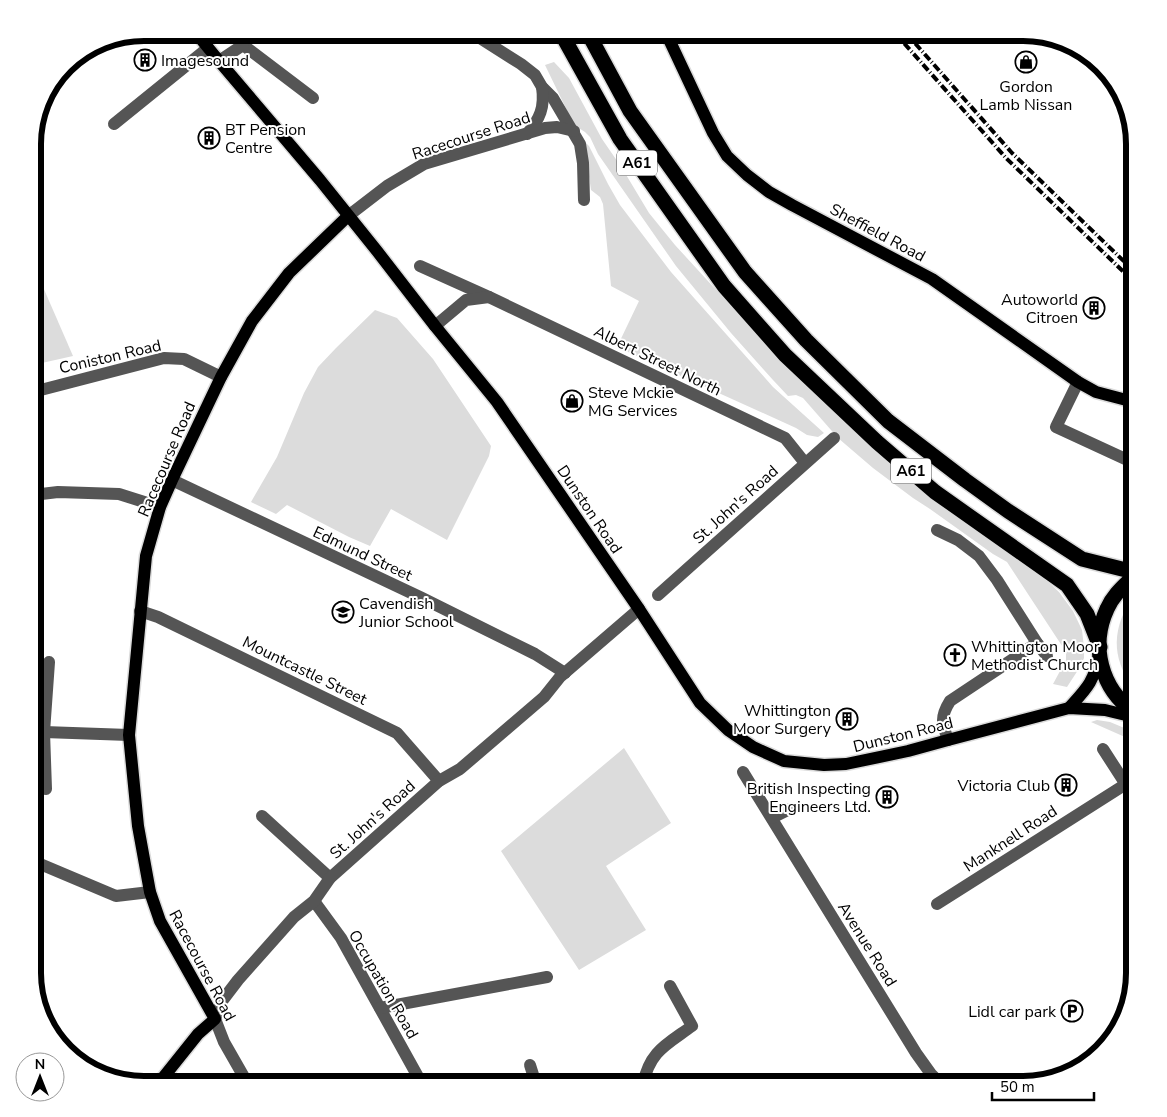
<svg xmlns="http://www.w3.org/2000/svg" width="1167" height="1117" font-family="'Nunito Sans',sans-serif">
<rect width="100%" height="100%" fill="#fff"/>
<!-- green -->
<g fill="#dcdcdc">
<path d="M 554,62 L 569,78 L 602,139 L 622,168 L 649,213 L 675,245 L 795,376 L 872,449 L 900,473 L 928,494 L 1041,575 L 1059,592 L 1073,611 L 1082,630 L 1084,648 L 1084,658 L 1080,667 L 1067,687 L 1053,684 L 1066,660 L 1066,652 L 1007,562 L 993,554 L 930,509 L 913,498 L 873,468 L 838,438 L 803,398 L 796,395 L 788,396 L 773,380 L 731,333 L 676,266 L 598,154 L 590,137 L 585,132 L 574,125 L 545,65 Z"/>
<path d="M 584,141 L 589,146 L 608,184 L 620,205 L 671,272 L 773,387 L 824,433 L 818,437 L 807,435 L 796,428 L 617,347 L 639,301 L 611,286 L 603,204 L 600,197 L 591,190 Z"/>
<path d="M 33,264 L 73,356 L 33,365 Z"/>
<path d="M 375,310 L 397,318 L 433,359 L 491,446 L 489,456 L 447,540 L 391,509 L 370,546 L 349,537 L 287,505 L 276,514 L 251,502 L 277,457 L 304,393 L 318,367 L 336,348 Z"/>
<path d="M 1134,596 L 1134,688 C 1110,658 1112,626 1134,596 Z"/>
<path d="M 1097,720 L 1110,722 L 1134,732 L 1134,741 L 1091,722 Z"/>
<path d="M 624,748 L 671,823 L 606,866 L 646,930 L 579,970 L 501,851 Z"/>
</g>
<g fill="none" stroke-linecap="round" stroke-linejoin="round">
<!-- major casing -->
<g stroke="#dbdbdb" stroke-width="15">
<g id="major">
<path d="M 196,33 L 219,61 L 320,180 L 377,251 L 435,326 L 497,402 L 639,609 L 700,703 L 728,730 L 753,747 L 784,761 L 824,765 L 846,764 L 908,751 L 948,740 L 1069,708 L 1105,710 L 1134,717"/>
<path d="M 666,33 L 713,133 L 727,156 L 747,175 L 769,192 L 792,205 L 932,279 L 1078,382 L 1096,392 L 1134,402"/>
<path d="M 1069,708 C 1087,688 1094,682 1099,655"/>
<path d="M 158,1084 L 198,1034 L 215,1019 L 160,921 L 150,892 L 138,826 L 129,735 L 146,556 L 160,507 L 172,480 L 221,377 L 252,321 L 289,273 L 348,216"/>
</g>
</g>
<!-- highway casing -->
<g stroke="#dbdbdb" stroke-width="18">
<g id="highway">
<path d="M 561,33 L 620,139 L 724,286 L 785,355 L 877,442 L 935,492 L 1067,585 L 1087,614 L 1100,647"/>
<path d="M 588,33 L 630,111 L 745,272 L 806,340 L 888,421 L 965,480 L 1008,511 L 1082,559 L 1134,572"/>
<path d="M 1134,576 C 1124,586 1113,595 1107,609 C 1090,646 1101,689 1134,712"/>
</g>
</g>
<!-- minor -->
<g stroke="#555" stroke-width="12">
<path d="M 243,33 L 243,45 L 313,98"/>
<path d="M 472,33 L 521,64 L 535,75 L 542,87 L 553,98 L 580,144 L 583,163 L 584,200"/>
<path d="M 219,61 L 243,45"/>
<path d="M 114,124 L 208,48"/>
<path d="M 527,134 C 540,119 545,107 542,87"/>
<path d="M 348,216 L 387,186 L 424,164 L 545,128 L 557,127 L 574,131"/>
<path d="M 420,266 L 489,297 L 785,438 L 805,463"/>
<path d="M 435,326 L 466,300 L 489,297"/>
<path d="M 1078,382 L 1056,427 L 1134,463"/>
<path d="M 33,392 L 164,358 L 184,359 L 221,377"/>
<path d="M 172,480 L 422,598 L 535,654 L 565,673"/>
<path d="M 33,495 L 58,492 L 119,494 L 160,507"/>
<path d="M 937,530 L 958,540 L 979,556 L 997,580 L 1037,643 L 950,701 C 940,717 942,723 948,740"/>
<path d="M 658,595 L 834,438"/>
<path d="M 140,611 L 158,617 L 397,733 L 439,781"/>
<path d="M 1037,643 L 1047,656"/>
<path d="M 44,732 L 129,735"/>
<path d="M 1103,749 L 1134,797"/>
<path d="M 743,772 L 916,1053 L 931,1074 L 941,1084"/>
<path d="M 46,789 L 44,732 L 49,662"/>
<path d="M 262,816 L 330,878"/>
<path d="M 772,818 L 790,809"/>
<path d="M 33,861 L 116,896 L 150,892"/>
<path d="M 314,901 L 341,938 L 422,1084"/>
<path d="M 937,904 L 1126,784"/>
<path d="M 380,1008 L 547,977"/>
<path d="M 530,1065 L 536,1084"/>
<path d="M 248,1084 L 224,1042 L 215,1019 L 222,1001 L 238,980 L 294,917 L 314,901 L 330,878 L 439,781 L 460,769 L 544,697 L 560,677 L 639,609"/>
<path d="M 643,1084 C 650,1051 666,1045 692,1026 L 670,986"/>
</g>
<!-- major -->
<use href="#major" stroke="#000" stroke-width="12"/>
<!-- highway -->
<use href="#highway" stroke="#000" stroke-width="15"/>
<!-- rail -->
<g stroke="#000" stroke-width="4" stroke-dasharray="8 2.5 1 2.5" stroke-linecap="butt">
<path d="M 895,33 L 1006,158 L 1134,282"/>
<path d="M 906,33 L 1012,153 L 1134,271"/>
</g>
</g>
<!-- icons -->
<defs>
<g id="building-ring" transform="scale(1.125)"><circle r="9.5" fill="#fff" stroke="#000" stroke-width="1.5"/><path d="M-4-6H4V6H1V3H-1V6H-4ZM-2.5-4.3h1.7v1.8h-1.7ZM.8-4.3h1.7v1.8H.8ZM-2.5-1h1.7V.8h-1.7ZM.8-1h1.7V.8H.8Z" fill="#000"/></g>
<g id="shop-ring" transform="scale(1.125)"><circle r="9.5" fill="#fff" stroke="#000" stroke-width="1.5"/><path d="M-5-2.5h2.3a2.7 3.5 0 0 1 5.4 0H5L5.5 6h-11ZM-1.5-2.5h3a1.5 2.3 0 0 0-3 0Z" fill="#000"/></g>
<g id="school-ring" transform="scale(1.125)"><circle r="9.5" fill="#fff" stroke="#000" stroke-width="1.5"/><path d="M0-5L7-2L0 1L-7-2ZM-4 1L0 2.5L4 1V4Q0 6-4 4Z" fill="#000"/></g>
<g id="church-ring" transform="scale(1.125)"><circle r="9.5" fill="#fff" stroke="#000" stroke-width="1.5"/><path d="M-1.2-6h2.4v3.5h3.3v2.4h-3.3V6h-2.4V-.1h-3.3v-2.4h3.3Z" fill="#000"/></g>
<g id="parking-ring" transform="scale(1.125)"><circle r="9.5" fill="#fff" stroke="#000" stroke-width="1.5"/><path d="M-3.5-5.5H1a3.5 3.5 0 0 1 0 7H-1V5.5H-3.5ZM-1-3.4V-.6H.8a1.4 1.4 0 0 0 0-2.8Z" fill="#000"/></g>
</defs>
<g fill-rule="evenodd">
<use href="#building-ring" x="145" y="60"/>
<use href="#shop-ring" x="1026" y="62"/>
<use href="#building-ring" x="209" y="138"/>
<use href="#building-ring" x="1094" y="308"/>
<use href="#shop-ring" x="572" y="401"/>
<use href="#school-ring" x="343" y="612"/>
<use href="#church-ring" x="955" y="655"/>
<use href="#building-ring" x="847" y="719"/>
<use href="#building-ring" x="1066" y="785"/>
<use href="#building-ring" x="887" y="797"/>
<use href="#parking-ring" x="1072" y="1011"/>
</g>
<g text-anchor="middle" stroke-width="4" stroke-linejoin="round" paint-order="stroke">
<!-- shield labels -->
<g fill="#fff" stroke="#4c4c4c" stroke-width="1">
<rect x="617" y="150.5" width="40" height="25" rx="4"/>
<rect x="891" y="458.5" width="40" height="25" rx="4"/>
</g>
<g font-size="15" font-weight="bold" fill="#000">
<text x="637" y="168">A61</text>
<text x="911" y="476">A61</text>
</g>
<!-- poi labels -->
<g font-size="16" fill="#000" stroke="#fff" text-anchor="start">
<text x="161" y="66">Imagesound</text>
<text x="1026" y="92" text-anchor="middle">Gordon<tspan x="1026" dy="18">Lamb Nissan</tspan></text>
<text x="225" y="135">BT Pension<tspan x="225" dy="18">Centre</tspan></text>
<text x="1078" y="305" text-anchor="end">Autoworld<tspan x="1078" dy="18">Citroen</tspan></text>
<text x="588" y="398">Steve Mckie<tspan x="588" dy="18">MG Services</tspan></text>
<text x="359" y="609">Cavendish<tspan x="359" dy="18">Junior School</tspan></text>
<text x="971" y="652">Whittington Moor<tspan x="971" dy="18">Methodist Church</tspan></text>
<text x="831" y="716" text-anchor="end">Whittington<tspan x="831" dy="18">Moor Surgery</tspan></text>
<text x="1050" y="791" text-anchor="end">Victoria Club</text>
<text x="871" y="794" text-anchor="end">British Inspecting<tspan x="871" dy="18">Engineers Ltd.</tspan></text>
<text x="1056" y="1017" text-anchor="end">Lidl car park</text>
</g>
<!-- street labels -->
<g font-size="16" fill="#000" stroke="#fff">
<text transform="translate(471 135) rotate(-18)" y="6">Racecourse Road</text>
<text transform="translate(878 232) rotate(28)" y="6">Sheffield Road</text>
<text transform="translate(110 356) rotate(-13)" y="6">Coniston Road</text>
<text transform="translate(658 360) rotate(26)" y="6">Albert Street North</text>
<text transform="translate(166 459) rotate(-67)" y="6">Racecourse Road</text>
<text transform="translate(735 504) rotate(-42)" y="6">St. John's Road</text>
<text transform="translate(590 509) rotate(56)" y="6">Dunston Road</text>
<text transform="translate(363 553) rotate(25)" y="6">Edmund Street</text>
<text transform="translate(305 670) rotate(26)" y="6">Mountcastle Street</text>
<text transform="translate(903 734) rotate(-14)" y="6">Dunston Road</text>
<text transform="translate(372 819) rotate(-42)" y="6">St. John's Road</text>
<text transform="translate(1010 838) rotate(-33)" y="6">Manknell Road</text>
<text transform="translate(868 944) rotate(58)" y="6">Avenue Road</text>
<text transform="translate(203 965) rotate(62)" y="6">Racecourse Road</text>
<text transform="translate(384 984) rotate(60)" y="6">Occupation Road</text>
</g>
</g>
<!-- crop -->
<path d="M0 0H1167V1117H0ZM144 41H1023A103 103 0 0 1 1126 144V973A103 103 0 0 1 1023 1076H144A103 103 0 0 1 41 973V144A103 103 0 0 1 144 41Z" fill="#fff" fill-rule="evenodd"/>
<path fill="none" stroke="#000" stroke-width="6" d="M144 41H1023A103 103 0 0 1 1126 144V973A103 103 0 0 1 1023 1076H144A103 103 0 0 1 41 973V144A103 103 0 0 1 144 41Z"/>
<!-- north arrow -->
<g transform="translate(40 1077)"><circle r="24" fill="#ffffff" stroke="#999999"/>
<path d="M0-4L9 19L0 12L-9 19Z" fill="#000000"/>
<text y="-8" font-size="14" font-weight="bold" text-anchor="middle" fill="#000000">N</text>
</g>
<!-- scale -->
<path d="M992 1092v8h102v-8" fill="none" stroke="#000000" stroke-width="2.5"/>
<text x="1000" y="1092" font-size="15" fill="#000000" stroke="#ffffff" stroke-width="4" paint-order="stroke">50 m</text>
</svg>
